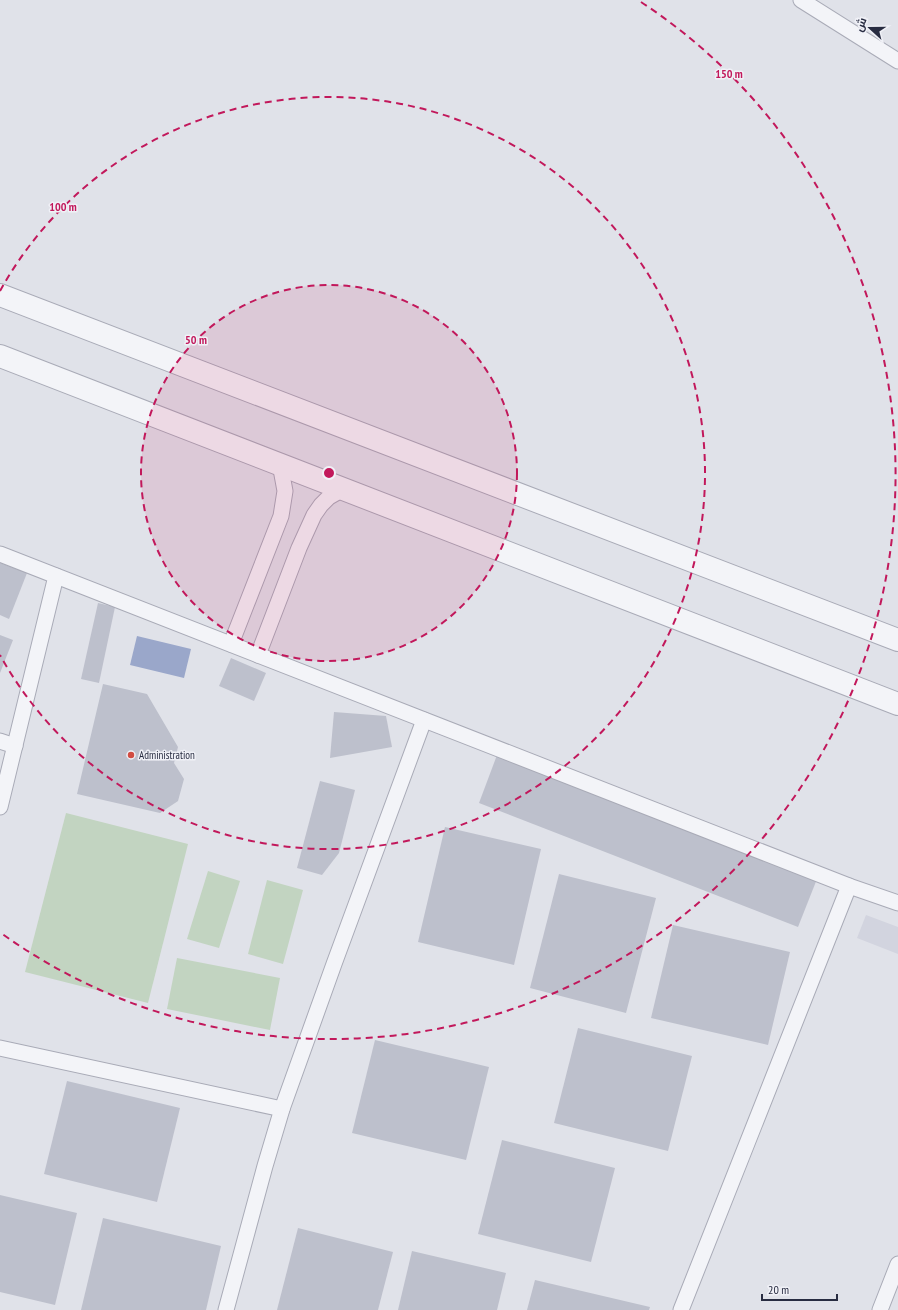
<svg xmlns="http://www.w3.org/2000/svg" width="898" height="1310" font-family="'PT Sans Narrow',Cairo,sans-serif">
<rect width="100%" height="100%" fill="#e0e2e9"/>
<!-- built -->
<path fill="#d2d4df" d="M 866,915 L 898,927 L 898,954 L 857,938 Z"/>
<!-- green -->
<g fill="#c2d4c1">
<path d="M 66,813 L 188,844 L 148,1003 L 25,972 Z"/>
<path d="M 208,871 L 240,881 L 219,948 L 187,939 Z"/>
<path d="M 267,880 L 303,890 L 283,964 L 248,954 Z"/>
<path d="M 177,958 L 280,978 L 270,1030 L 167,1009 Z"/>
</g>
<!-- water -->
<path fill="#9aa7ca" d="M 137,636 L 191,649 L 184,678 L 130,665 Z"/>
<!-- building -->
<g fill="#bdc0cc">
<path d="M 0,563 L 27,573 L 9,619 L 0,615 Z"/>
<path d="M 98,603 L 115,607 L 99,683 L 81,679 Z"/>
<path d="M 0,635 L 13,640 L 0,673 Z"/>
<path d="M 231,658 L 266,673 L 254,701 L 219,686 Z"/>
<path d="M 103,684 L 147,694 L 178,747 L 174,763 L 184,779 L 178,801 L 160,813 L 77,794 Z"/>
<path d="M 334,712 L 386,716 L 392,747 L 330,758 Z"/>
<path d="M 497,755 L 817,879 L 798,927 L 479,803 Z"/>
<path d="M 320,781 L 355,790 L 339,853 L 322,875 L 297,868 Z"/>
<path d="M 445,827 L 541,849 L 514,965 L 418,942 Z"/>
<path d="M 559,874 L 656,898 L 626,1013 L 530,988 Z"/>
<path d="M 673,925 L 790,952 L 768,1045 L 651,1018 Z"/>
<path d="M 578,1028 L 692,1056 L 668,1151 L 554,1123 Z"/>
<path d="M 375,1040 L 489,1067 L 466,1160 L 352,1133 Z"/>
<path d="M 67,1081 L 180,1108 L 157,1202 L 44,1174 Z"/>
<path d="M 502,1140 L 615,1168 L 591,1262 L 478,1234 Z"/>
<path d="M 0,1195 L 77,1213 L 55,1305 L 0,1292 Z"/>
<path d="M 103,1218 L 221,1246 L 206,1310 L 81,1310 Z"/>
<path d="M 298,1228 L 393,1252 L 378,1310 L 277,1310 Z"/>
<path d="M 412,1251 L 506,1273 L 497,1310 L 398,1310 Z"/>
<path d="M 535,1280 L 650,1307 L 649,1310 L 527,1310 Z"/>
</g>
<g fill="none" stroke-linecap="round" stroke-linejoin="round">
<!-- service casing -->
<g stroke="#a9abb7" stroke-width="17">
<g id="service">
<path d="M 801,0 L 898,61"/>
<path d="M 0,554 L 849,886 L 898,903"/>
<path d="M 231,644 L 281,516 L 285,491 L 280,464"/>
<path d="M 258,655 L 299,548 L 314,515 L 321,505 L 329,497 L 343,489"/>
<path d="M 0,741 L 15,746"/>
<path d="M 0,807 L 56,576"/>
<path d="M 0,1048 L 282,1109"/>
<path d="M 226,1310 L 265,1166 L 282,1109 L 334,964 L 424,720"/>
<path d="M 681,1310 L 849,886"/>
<path d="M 880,1310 L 898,1264"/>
</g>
</g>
<!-- minor casing -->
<g stroke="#a9abb7" stroke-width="24">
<g id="minor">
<path d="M 0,295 L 898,640"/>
<path d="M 0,356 L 898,704"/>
</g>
</g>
<!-- service -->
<use href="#service" stroke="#f3f4f8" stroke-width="15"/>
<!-- minor -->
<use href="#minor" stroke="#f3f4f8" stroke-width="22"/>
</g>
<!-- distance rings -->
<circle cx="329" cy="473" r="188" fill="#c2185b" fill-opacity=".12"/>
<g fill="none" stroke="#c2185b" stroke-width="2" stroke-dasharray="7 5">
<circle cx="329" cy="473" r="188"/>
<path d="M0 291A376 376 0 1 1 0 655"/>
<path d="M641 2A565 565 0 1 1 1 933"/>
</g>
<!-- markers -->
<circle fill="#d14c42" stroke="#f0f1f7" stroke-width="1.5" cx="131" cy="755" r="4"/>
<g text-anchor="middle" stroke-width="3" stroke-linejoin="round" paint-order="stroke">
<!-- poi labels -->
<g font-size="11" fill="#282c41" stroke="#f0f1f7" text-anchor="start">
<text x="139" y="759">Administration</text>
</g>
</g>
<circle cx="329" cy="473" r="6" fill="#c2185b" stroke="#f0f1f7" stroke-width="2"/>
<g font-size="12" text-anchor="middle" font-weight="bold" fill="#c2185b" stroke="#f0f1f7" stroke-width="3" stroke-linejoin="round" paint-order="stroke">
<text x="729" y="78">150 m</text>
<text x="63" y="211">100 m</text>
<text x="196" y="344">50 m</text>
</g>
<!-- north arrow -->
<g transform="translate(870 28) rotate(291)" stroke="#f0f1f7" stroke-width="3" paint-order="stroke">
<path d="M0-3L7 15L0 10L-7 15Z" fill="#282c41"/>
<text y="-6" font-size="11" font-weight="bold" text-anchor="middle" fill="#282c41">ش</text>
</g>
<!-- scale -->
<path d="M762 1294v6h75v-6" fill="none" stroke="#282c41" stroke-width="2"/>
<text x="768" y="1294" font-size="12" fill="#282c41" stroke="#f0f1f7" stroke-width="3" paint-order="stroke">20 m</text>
</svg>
